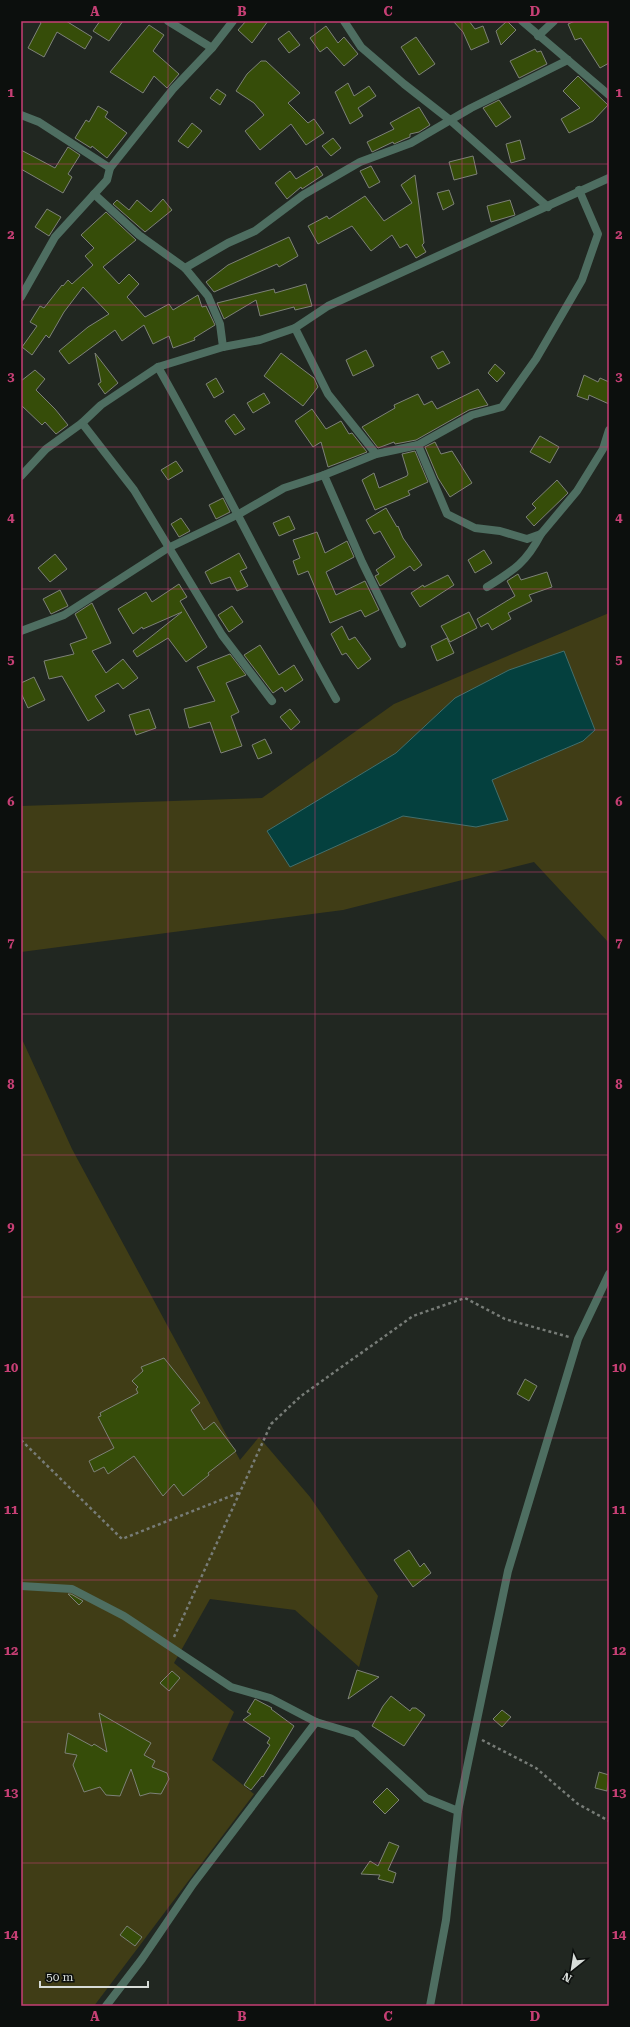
<svg xmlns="http://www.w3.org/2000/svg" width="630" height="2027" font-family="'Roboto Serif',serif">
<rect width="100%" height="100%" fill="#212721"/>
<!-- green -->
<g fill="#403d16" fill-rule="evenodd">
<path d="M 609,613 L 609,943 L 534,862 L 343,910 L 21,952 L 21,806 L 262,798 L 394,704 ZM 564,652 L 595,730 L 583,741 L 492,780 L 507,820 L 476,827 L 403,816 L 267,831 L 396,753 L 455,698 L 509,670 Z"/>
<path d="M 21,1037 L 72,1149 L 240,1460 L 259,1437 L 310,1497 L 378,1596 L 359,1667 L 295,1610 L 210,1599 L 174,1663 L 234,1712 L 212,1760 L 254,1794 L 94,2006 L 21,2006 Z"/>
</g>
<!-- water -->
<path fill="#04403e" stroke="#436f6c" d="M 564,651 L 595,730 L 583,741 L 492,780 L 508,820 L 476,827 L 403,816 L 290,867 L 267,831 L 396,753 L 455,698 L 509,670 Z"/>
<!-- building -->
<g fill="#364d09" stroke="#7d8178">
<path d="M 39,21 L 66,21 L 92,37 L 85,49 L 57,32 L 44,57 L 28,48 L 41,23 Z"/>
<path d="M 100,21 L 123,21 L 109,41 L 93,31 Z"/>
<path d="M 246,21 L 268,21 L 252,43 L 238,30 Z"/>
<path d="M 453,21 L 469,21 L 475,29 L 483,26 L 489,42 L 471,50 L 463,32 Z"/>
<path d="M 507,21 L 516,30 L 501,45 L 496,31 Z"/>
<path d="M 575,21 L 609,21 L 609,63 L 600,68 L 581,38 L 575,40 L 568,24 Z"/>
<path d="M 149,25 L 164,35 L 153,51 L 179,74 L 167,88 L 154,76 L 143,93 L 110,72 Z"/>
<path d="M 326,26 L 338,43 L 344,37 L 358,54 L 344,66 L 327,47 L 320,52 L 310,38 Z"/>
<path d="M 289,31 L 300,45 L 289,53 L 278,39 Z"/>
<path d="M 416,37 L 435,64 L 419,75 L 401,47 Z"/>
<path d="M 535,49 L 537,52 L 541,51 L 547,64 L 519,78 L 510,61 Z"/>
<path d="M 261,61 L 266,61 L 300,93 L 288,103 L 308,123 L 314,119 L 324,133 L 306,145 L 291,124 L 260,150 L 245,131 L 264,115 L 254,103 L 236,91 L 247,74 Z"/>
<path d="M 578,76 L 608,105 L 593,121 L 569,133 L 561,119 L 580,108 L 563,91 Z"/>
<path d="M 348,83 L 354,96 L 369,86 L 376,96 L 358,108 L 363,116 L 350,124 L 335,92 Z"/>
<path d="M 217,89 L 226,95 L 220,105 L 210,98 Z"/>
<path d="M 499,100 L 511,117 L 496,127 L 483,108 Z"/>
<path d="M 98,106 L 108,112 L 105,117 L 127,133 L 107,158 L 92,146 L 91,148 L 75,138 L 86,120 L 89,122 Z"/>
<path d="M 419,107 L 430,125 L 419,132 L 410,134 L 410,137 L 405,139 L 394,144 L 393,142 L 372,152 L 367,142 L 394,129 L 390,123 Z"/>
<path d="M 192,123 L 202,131 L 188,148 L 178,141 Z"/>
<path d="M 333,138 L 341,148 L 331,156 L 322,146 Z"/>
<path d="M 520,140 L 525,159 L 511,163 L 506,144 Z"/>
<path d="M 68,147 L 80,155 L 68,174 L 72,177 L 63,193 L 21,169 L 21,150 L 55,168 Z"/>
<path d="M 473,156 L 477,174 L 454,180 L 449,162 Z"/>
<path d="M 317,166 L 323,175 L 302,189 L 301,187 L 287,199 L 275,183 L 290,171 L 296,179 Z"/>
<path d="M 371,166 L 380,182 L 369,188 L 360,171 Z"/>
<path d="M 415,175 L 424,243 L 422,245 L 426,252 L 416,258 L 407,244 L 400,248 L 392,235 L 371,251 L 352,226 L 318,244 L 308,226 L 327,216 L 329,219 L 365,196 L 384,221 L 412,203 L 401,185 Z"/>
<path d="M 449,190 L 454,204 L 443,210 L 437,193 Z"/>
<path d="M 163,199 L 172,210 L 145,232 L 113,204 L 117,200 L 129,210 L 137,200 L 151,212 Z"/>
<path d="M 510,200 L 515,215 L 491,222 L 487,206 Z"/>
<path d="M 47,209 L 61,217 L 49,236 L 35,227 Z"/>
<path d="M 106,212 L 136,240 L 103,267 L 119,284 L 129,274 L 139,284 L 127,297 L 145,317 L 169,304 L 173,310 L 198,295 L 202,307 L 206,306 L 215,325 L 194,338 L 195,340 L 173,348 L 169,336 L 153,344 L 144,325 L 122,341 L 115,330 L 69,364 L 59,351 L 88,327 L 109,314 L 83,287 L 64,312 L 49,338 L 46,335 L 32,355 L 22,347 L 37,326 L 30,322 L 40,306 L 44,308 L 62,285 L 63,286 L 68,280 L 72,284 L 93,265 L 85,256 L 94,248 L 81,235 Z"/>
<path d="M 289,237 L 298,256 L 279,267 L 277,264 L 214,292 L 206,282 L 228,265 Z"/>
<path d="M 306,284 L 312,306 L 295,310 L 294,307 L 260,316 L 256,300 L 224,319 L 217,303 L 274,289 L 275,293 Z"/>
<path d="M 366,350 L 374,366 L 353,376 L 346,360 Z"/>
<path d="M 443,351 L 450,363 L 438,369 L 431,357 Z"/>
<path d="M 95,353 L 118,383 L 105,394 L 98,384 L 101,382 Z"/>
<path d="M 281,353 L 314,378 L 318,387 L 303,406 L 264,376 Z"/>
<path d="M 495,364 L 505,373 L 497,382 L 488,373 Z"/>
<path d="M 35,370 L 45,379 L 36,390 L 55,409 L 68,425 L 56,434 L 45,422 L 42,425 L 21,405 L 21,381 Z"/>
<path d="M 584,375 L 598,382 L 600,378 L 609,382 L 609,404 L 589,395 L 588,400 L 577,396 Z"/>
<path d="M 216,378 L 224,392 L 214,398 L 206,384 Z"/>
<path d="M 478,389 L 488,405 L 469,410 L 416,440 L 395,444 L 394,442 L 378,448 L 362,427 L 395,408 L 394,405 L 418,394 L 424,405 L 432,401 L 437,409 Z"/>
<path d="M 264,393 L 270,403 L 253,413 L 247,403 Z"/>
<path d="M 312,409 L 326,429 L 341,421 L 349,434 L 352,433 L 367,452 L 328,467 L 321,442 L 313,447 L 295,421 Z"/>
<path d="M 234,414 L 245,429 L 235,435 L 225,421 Z"/>
<path d="M 540,436 L 559,447 L 550,463 L 530,452 Z"/>
<path d="M 435,442 L 441,454 L 452,451 L 472,483 L 450,497 L 438,478 L 425,447 Z"/>
<path d="M 415,451 L 428,482 L 408,491 L 410,495 L 375,510 L 362,480 L 374,473 L 379,488 L 407,476 L 408,474 L 402,454 Z"/>
<path d="M 176,461 L 183,471 L 168,480 L 161,470 Z"/>
<path d="M 557,480 L 568,493 L 534,526 L 526,517 L 536,508 L 532,504 Z"/>
<path d="M 223,498 L 230,512 L 216,519 L 209,505 Z"/>
<path d="M 386,508 L 397,527 L 398,526 L 403,538 L 422,565 L 414,571 L 410,566 L 380,586 L 375,576 L 379,574 L 376,570 L 395,557 L 380,531 L 374,534 L 366,520 Z"/>
<path d="M 289,516 L 295,529 L 279,536 L 273,523 Z"/>
<path d="M 181,518 L 190,531 L 179,537 L 171,524 Z"/>
<path d="M 317,532 L 325,553 L 347,541 L 354,557 L 326,572 L 336,595 L 365,581 L 379,610 L 365,617 L 361,610 L 330,623 L 308,571 L 298,575 L 293,561 L 300,558 L 293,540 Z"/>
<path d="M 484,550 L 492,563 L 475,573 L 468,560 Z"/>
<path d="M 239,553 L 247,568 L 240,571 L 248,586 L 237,591 L 230,577 L 211,584 L 205,572 Z"/>
<path d="M 55,554 L 67,569 L 50,582 L 38,568 Z"/>
<path d="M 547,572 L 552,587 L 529,595 L 532,601 L 508,613 L 511,619 L 492,630 L 488,623 L 481,627 L 477,619 L 515,596 L 507,581 L 518,574 L 521,580 Z"/>
<path d="M 448,575 L 454,585 L 420,607 L 411,593 L 423,585 L 424,587 Z"/>
<path d="M 179,584 L 187,597 L 180,601 L 207,647 L 186,662 L 168,638 L 137,657 L 133,651 L 182,612 L 143,629 L 142,627 L 133,634 L 118,609 L 146,592 L 152,602 Z"/>
<path d="M 60,590 L 68,606 L 51,614 L 43,599 Z"/>
<path d="M 92,603 L 111,643 L 92,651 L 106,673 L 123,659 L 138,678 L 123,689 L 118,683 L 95,696 L 105,711 L 88,721 L 62,676 L 49,679 L 44,661 L 74,654 L 70,644 L 87,638 L 75,614 Z"/>
<path d="M 232,606 L 243,622 L 229,632 L 218,615 Z"/>
<path d="M 469,612 L 477,628 L 450,642 L 441,626 Z"/>
<path d="M 342,626 L 349,640 L 355,637 L 371,659 L 358,669 L 346,653 L 342,655 L 331,634 Z"/>
<path d="M 447,638 L 454,653 L 437,661 L 431,646 Z"/>
<path d="M 260,645 L 279,675 L 294,665 L 303,680 L 285,692 L 282,687 L 273,693 L 244,655 Z"/>
<path d="M 230,654 L 246,675 L 226,683 L 239,712 L 231,716 L 242,746 L 221,753 L 210,722 L 189,728 L 184,709 L 215,701 L 197,667 Z"/>
<path d="M 34,677 L 45,700 L 28,708 L 21,693 L 21,683 Z"/>
<path d="M 149,709 L 156,728 L 136,735 L 129,715 Z"/>
<path d="M 290,709 L 300,722 L 291,730 L 280,717 Z"/>
<path d="M 265,739 L 272,753 L 258,759 L 252,745 Z"/>
<path d="M 164,1358 L 200,1403 L 191,1410 L 204,1430 L 214,1422 L 236,1451 L 208,1473 L 209,1475 L 183,1496 L 174,1484 L 163,1496 L 134,1456 L 108,1474 L 104,1467 L 94,1472 L 89,1461 L 114,1448 L 98,1417 L 101,1416 L 100,1413 L 138,1393 L 136,1389 L 138,1387 L 132,1381 L 143,1371 L 141,1367 Z"/>
<path d="M 525,1379 L 537,1386 L 529,1401 L 517,1394 Z"/>
<path d="M 409,1550 L 420,1567 L 424,1563 L 431,1573 L 413,1587 L 394,1560 Z"/>
<path d="M 68,1594 L 71,1594 L 83,1601 L 79,1605 Z"/>
<path d="M 357,1670 L 379,1677 L 348,1699 Z"/>
<path d="M 172,1671 L 180,1678 L 169,1691 L 160,1683 Z"/>
<path d="M 391,1696 L 410,1711 L 412,1708 L 416,1708 L 425,1715 L 404,1746 L 372,1726 L 383,1706 Z"/>
<path d="M 255,1699 L 272,1708 L 271,1709 L 294,1726 L 263,1777 L 262,1776 L 251,1790 L 244,1785 L 270,1745 L 267,1743 L 270,1738 L 243,1720 L 251,1714 L 247,1712 Z"/>
<path d="M 502,1710 L 511,1717 L 502,1727 L 493,1719 Z"/>
<path d="M 99,1713 L 151,1743 L 144,1755 L 155,1761 L 152,1767 L 167,1773 L 169,1779 L 161,1794 L 150,1793 L 140,1796 L 131,1769 L 120,1796 L 106,1795 L 100,1787 L 84,1792 L 73,1765 L 77,1755 L 65,1753 L 68,1733 L 92,1746 L 94,1744 L 107,1752 Z"/>
<path d="M 599,1772 L 609,1775 L 607,1791 L 595,1788 Z"/>
<path d="M 387,1788 L 399,1800 L 385,1814 L 373,1802 Z"/>
<path d="M 389,1842 L 399,1846 L 388,1870 L 396,1873 L 393,1883 L 378,1879 L 380,1875 L 361,1874 L 370,1861 L 378,1866 Z"/>
<path d="M 127,1926 L 142,1937 L 135,1946 L 120,1935 Z"/>
</g>
<g fill="none" stroke-linecap="round" stroke-linejoin="round">
<!-- path -->
<g stroke="#777c77" stroke-width="2.5" stroke-dasharray="3 3" stroke-linecap="butt">
<path d="M 21,1440 L 122,1539 L 241,1492"/>
<path d="M 174,1637 L 271,1424 L 301,1396 L 413,1316 L 465,1298 L 505,1319 L 569,1337"/>
<path d="M 482,1740 L 536,1768 L 578,1804 L 609,1821"/>
</g>
<!-- minor -->
<g stroke="#4e6e61" stroke-width="8">
<path d="M 168,21 L 212,48"/>
<path d="M 344,21 L 361,47 L 404,84 L 450,120 L 548,207"/>
<path d="M 522,21 L 609,95"/>
<path d="M 538,36 L 554,21"/>
<path d="M 21,115 L 39,122 L 110,168"/>
<path d="M 94,194 L 139,235 L 185,268 L 208,296 L 220,324 L 223,347"/>
<path d="M 185,268 L 228,243 L 255,231 L 303,195 L 360,162 L 411,143 L 471,108 L 568,60"/>
<path d="M 21,297 L 55,237 L 107,180 L 110,168 L 173,89 L 212,48 L 233,21"/>
<path d="M 295,328 L 328,394 L 376,454"/>
<path d="M 158,367 C 220,476 274,589 336,699"/>
<path d="M 82,423 L 134,490 L 222,635 L 272,701"/>
<path d="M 418,445 L 447,514 L 475,528 L 500,531 L 527,539 L 541,534 L 577,491 L 603,449 L 609,430"/>
<path d="M 324,475 L 362,562 L 402,644"/>
<path d="M 21,476 L 46,449 L 82,423 L 101,405 L 158,367 L 223,347 L 260,340 L 295,328 L 328,306 L 609,178"/>
<path d="M 487,587 C 514,570 526,563 541,534"/>
<path d="M 21,631 L 64,615 L 168,548 L 239,514 L 284,488 L 324,475 L 376,454 L 418,445 L 472,415 L 502,407 L 536,359 L 582,280 L 598,234 L 579,190"/>
<path d="M 21,1586 L 72,1589 L 124,1616 L 231,1687 L 270,1698 L 316,1722 L 356,1734 L 426,1798 L 458,1811"/>
<path d="M 106,2006 L 142,1959 L 193,1884 L 316,1722"/>
<path d="M 430,2006 L 446,1920 L 458,1811 L 508,1571 L 578,1339 L 609,1274"/>
</g>
</g>
<!-- grid -->
<path fill="none" stroke="#c63f74" stroke-width="1" stroke-opacity="0.55" d="M 168,21 L 168,2006M 315,21 L 315,2006M 462,21 L 462,2006M 21,164 L 609,164M 21,305 L 609,305M 21,447 L 609,447M 21,589 L 609,589M 21,730 L 609,730M 21,872 L 609,872M 21,1014 L 609,1014M 21,1155 L 609,1155M 21,1297 L 609,1297M 21,1438 L 609,1438M 21,1580 L 609,1580M 21,1722 L 609,1722M 21,1863 L 609,1863"/>
<!-- border -->
<rect width="630" height="2027" fill="none" stroke="#0c0f0d" stroke-width="44"/>
<!-- north arrow -->
<g transform="translate(572 1969) rotate(210)" stroke="#0c0f0d" stroke-width="3" paint-order="stroke">
<path d="M0-3L7 15L0 10L-7 15Z" fill="#d7dcd8"/>
<text y="-6" font-size="11" font-weight="bold" text-anchor="middle" fill="#d7dcd8">N</text>
</g>
<!-- scale -->
<path d="M40 1981v6h108v-6" fill="none" stroke="#d7dcd8" stroke-width="2"/>
<text x="46" y="1981" font-size="12" fill="#d7dcd8" stroke="#0c0f0d" stroke-width="3" paint-order="stroke">50 m</text>
<rect x="22" y="22" width="586" height="1983" fill="none" stroke="#c63f74" stroke-width="1.5"/>
<g font-size="13" text-anchor="middle" font-weight="bold" fill="#c63f74">
<text x="95" y="16">A</text>
<text x="242" y="16">B</text>
<text x="388" y="16">C</text>
<text x="535" y="16">D</text>
<text x="11" y="97">1</text>
<text x="619" y="97">1</text>
<text x="11" y="239">2</text>
<text x="619" y="239">2</text>
<text x="11" y="381">3</text>
<text x="619" y="381">3</text>
<text x="11" y="522">4</text>
<text x="619" y="522">4</text>
<text x="11" y="664">5</text>
<text x="619" y="664">5</text>
<text x="11" y="806">6</text>
<text x="619" y="806">6</text>
<text x="11" y="947">7</text>
<text x="619" y="947">7</text>
<text x="11" y="1089">8</text>
<text x="619" y="1089">8</text>
<text x="11" y="1231">9</text>
<text x="619" y="1231">9</text>
<text x="11" y="1372">10</text>
<text x="619" y="1372">10</text>
<text x="11" y="1514">11</text>
<text x="619" y="1514">11</text>
<text x="11" y="1655">12</text>
<text x="619" y="1655">12</text>
<text x="11" y="1797">13</text>
<text x="619" y="1797">13</text>
<text x="11" y="1939">14</text>
<text x="619" y="1939">14</text>
<text x="95" y="2021">A</text>
<text x="242" y="2021">B</text>
<text x="388" y="2021">C</text>
<text x="535" y="2021">D</text>
</g>
</svg>
